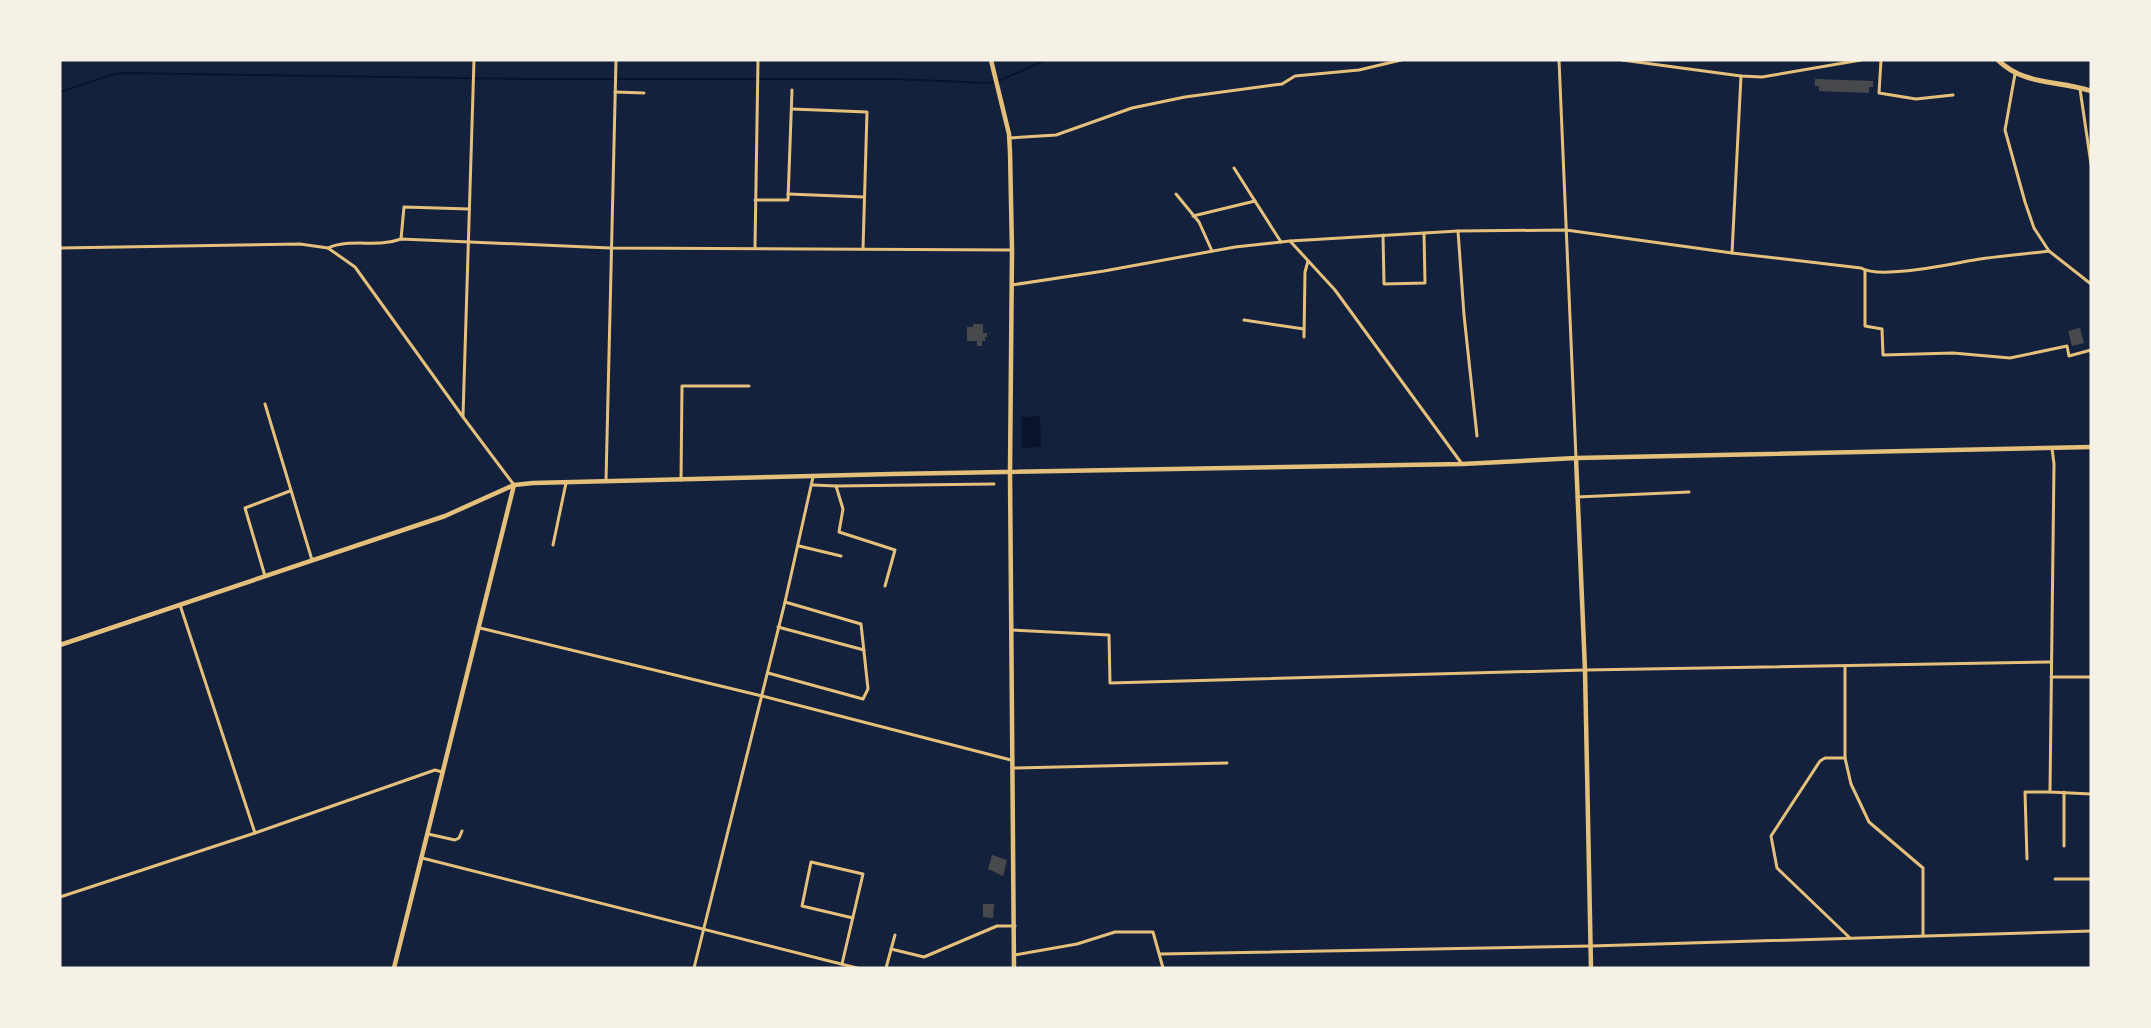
<svg xmlns="http://www.w3.org/2000/svg" width="2151" height="1028" font-family="Barlow,sans-serif">
<rect width="100%" height="100%" fill="#14213d"/>
<!-- water -->
<path fill="#0b132b" d="M 1040,416 L 1041,447 L 1022,448 L 1021,417 Z"/>
<g fill="none" stroke-linecap="round" stroke-linejoin="round">
<!-- stream -->
<path stroke="#0b132b" stroke-width="2" d="M 60,92 L 114,74 L 125,73 L 524,79 L 894,79 L 988,83 L 1001,80 L 1046,60"/>
</g>
<!-- building -->
<g fill="#48494c">
<path d="M 1815,79 L 1873,81 L 1873,87 L 1869,87 L 1869,93 L 1819,91 L 1819,86 L 1815,86 Z"/>
<path d="M 973,324 L 983,324 L 983,333 L 987,333 L 987,337 L 985,337 L 985,341 L 982,341 L 982,346 L 977,346 L 977,341 L 967,341 L 967,327 L 973,327 Z"/>
<path d="M 2080,328 L 2084,343 L 2072,346 L 2068,331 Z"/>
<path d="M 992,855 L 1007,860 L 1003,876 L 988,869 Z"/>
<path d="M 983,904 L 994,904 L 993,918 L 983,917 Z"/>
</g>
<g fill="none" stroke-linecap="round" stroke-linejoin="round">
<!-- minor -->
<g stroke="#e5c07b" stroke-width="3">
<path d="M 1559,60 L 1576,458"/>
<path d="M 1622,60 L 1741,76 L 1762,77 L 1861,60"/>
<path d="M 1881,60 L 1879,93 L 1916,99 L 1953,95"/>
<path d="M 2015,74 L 2005,130 L 2025,202 L 2034,228 L 2049,251 L 2091,284"/>
<path d="M 2080,89 L 2091,164"/>
<path d="M 615,92 L 644,93"/>
<path d="M 792,109 L 867,112 L 863,249"/>
<path d="M 1009,138 L 1056,135 L 1132,108 L 1185,97 L 1282,84 L 1295,76 L 1359,70 L 1401,60"/>
<path d="M 1234,168 L 1281,242"/>
<path d="M 788,194 L 864,197"/>
<path d="M 1176,194 L 1199,222 L 1212,251"/>
<path d="M 755,200 L 788,200 L 792,90"/>
<path d="M 1193,216 L 1255,201"/>
<path d="M 1458,231 L 1464,315 L 1477,436"/>
<path d="M 1383,235 L 1384,284 L 1425,283 L 1424,233"/>
<path d="M 401,239 L 404,207 L 469,209"/>
<path d="M 1290,241 L 1335,290 L 1462,464"/>
<path d="M 755,247 L 758,60"/>
<path d="M 60,248 L 300,244 L 328,248 L 355,267 L 463,417 L 514,485"/>
<path d="M 328,248 C 350,238 377,248 401,239 L 610,248 L 1012,250"/>
<path d="M 1732,253 L 1741,76"/>
<path d="M 1865,271 L 1865,326 L 1882,329 L 1883,355 L 1953,353 L 2010,358 L 2067,346 L 2069,356 L 2091,350"/>
<path d="M 1012,285 L 1104,271 L 1235,247 L 1290,241 L 1458,231 L 1566,230 L 1732,253 L 1861,268 C 1881,280 1954,263 1980,259 C 2002,256 2026,254 2049,251"/>
<path d="M 1244,320 L 1304,329"/>
<path d="M 1304,337 L 1305,272 L 1308,261"/>
<path d="M 265,404 L 312,560"/>
<path d="M 463,416 L 474,60"/>
<path d="M 2052,448 L 2054,464 L 2050,792 L 2091,794"/>
<path d="M 681,480 L 682,386 L 749,386"/>
<path d="M 606,481 L 616,60"/>
<path d="M 813,485 L 836,486 L 994,484"/>
<path d="M 836,486 L 843,509 L 839,532 L 895,550 L 885,586"/>
<path d="M 1577,497 L 1689,492"/>
<path d="M 553,545 L 566,483"/>
<path d="M 799,546 L 841,556"/>
<path d="M 265,576 L 245,508 L 290,491"/>
<path d="M 180,605 L 255,833"/>
<path d="M 778,627 L 864,650"/>
<path d="M 480,628 L 762,696 L 1011,760"/>
<path d="M 1011,630 L 1109,635 L 1110,683 L 1585,670 L 2050,662"/>
<path d="M 1845,666 L 1845,758 L 1851,784 L 1869,822 L 1923,868 L 1923,935"/>
<path d="M 768,673 L 863,699 L 868,689 L 861,624 L 785,602"/>
<path d="M 2051,677 L 2091,677"/>
<path d="M 1845,758 L 1825,758 L 1820,761 L 1771,836 L 1777,868 L 1850,938"/>
<path d="M 1013,768 L 1227,763"/>
<path d="M 2064,792 L 2064,846"/>
<path d="M 428,834 L 455,840 L 459,838 L 462,831"/>
<path d="M 422,858 L 857,968"/>
<path d="M 2027,859 L 2025,792 L 2050,792"/>
<path d="M 2055,879 L 2091,879"/>
<path d="M 60,897 L 255,833 L 435,770 L 442,772"/>
<path d="M 891,949 L 924,957 L 997,926 L 1015,926"/>
<path d="M 1160,954 L 1591,946 L 2091,931"/>
<path d="M 1014,955 L 1077,944 L 1115,932 L 1153,932 L 1163,968"/>
<path d="M 842,964 L 863,874 L 811,862 L 802,906 L 853,918"/>
<path d="M 694,968 L 785,602 L 813,477"/>
<path d="M 886,968 L 895,935"/>
</g>
<!-- tertiary -->
<g stroke="#e5c07b" stroke-width="4.5">
<path d="M 991,60 L 1009,134 L 1010,152 L 1012,250 L 1010,472 L 1014,968"/>
<path d="M 1576,458 L 1585,670 L 1591,968"/>
<path d="M 60,645 L 445,516 L 514,485 L 533,483 L 892,474 L 1462,464 L 1576,458 L 2091,447"/>
<path d="M 394,968 L 514,485"/>
</g>
<!-- primary -->
<path stroke="#e5c07b" stroke-width="5" d="M 1998,60 C 2024,86 2059,80 2091,91"/>
</g>
<!-- border -->
<rect width="2151" height="1028" fill="none" stroke="#f6f1e7" stroke-width="123"/>
</svg>
